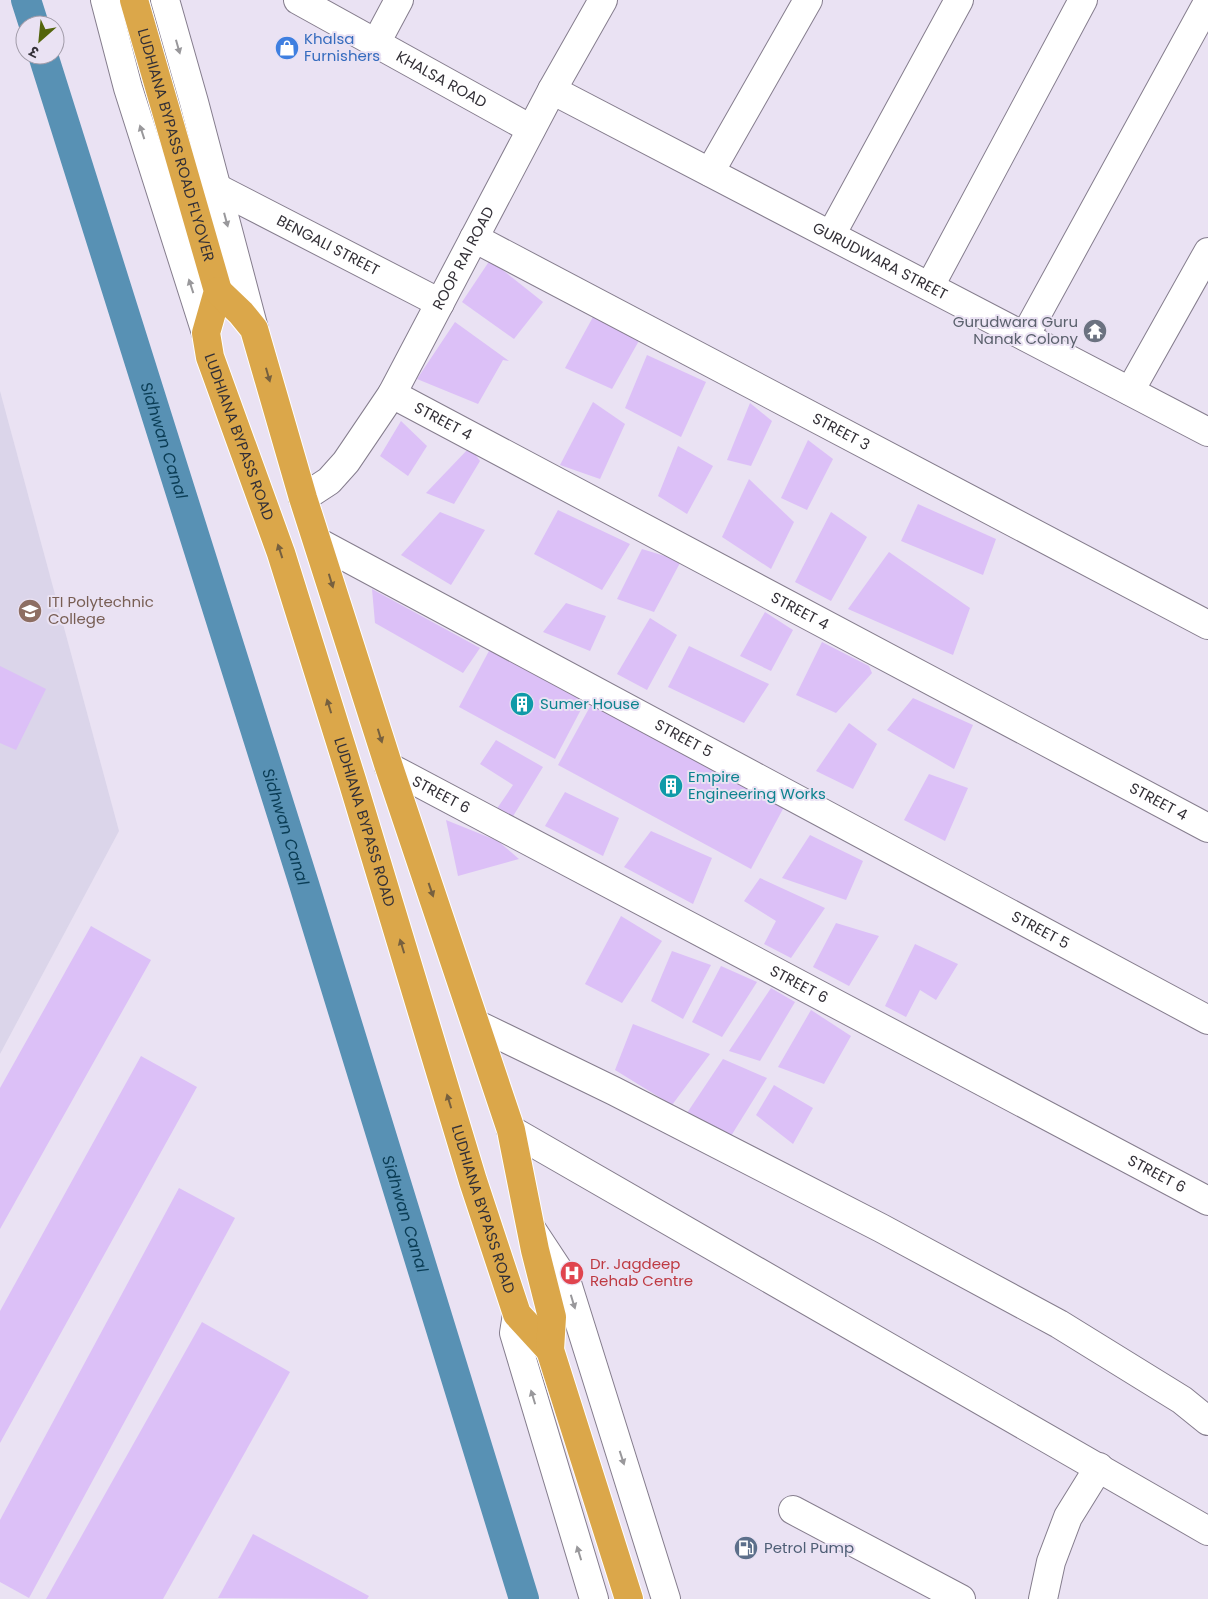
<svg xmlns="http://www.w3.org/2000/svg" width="1208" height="1599" font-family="Poppins,'Noto Sans Devanagari',sans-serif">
<rect width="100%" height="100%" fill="#eae2f3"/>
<!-- education -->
<path fill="#dbd5ea" d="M 0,391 L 119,831 L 0,1054 Z"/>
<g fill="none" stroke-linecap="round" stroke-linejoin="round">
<!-- canal -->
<g stroke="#5891b4" stroke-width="30">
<path d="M 26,0 L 34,25"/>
<path id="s1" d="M 43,55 L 304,884 L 524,1599"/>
</g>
</g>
<!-- building -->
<g fill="#dcc0f7">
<path d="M 490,260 L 543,302 L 514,339 L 462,302 Z"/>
<path d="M 593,317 L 641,337 L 612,389 L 565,368 Z"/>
<path d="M 455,322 L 509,361 L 503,360 L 478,404 L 417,379 Z"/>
<path d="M 647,355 L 706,382 L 681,437 L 625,408 Z"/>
<path d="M 593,402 L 625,424 L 600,479 L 560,465 Z"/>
<path d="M 750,403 L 772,421 L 751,466 L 727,460 Z"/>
<path d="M 401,421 L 427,446 L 408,476 L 380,456 Z"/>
<path d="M 808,440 L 833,459 L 807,510 L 781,498 Z"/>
<path d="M 678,446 L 713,466 L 687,514 L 658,496 Z"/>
<path d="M 470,447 L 480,461 L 454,504 L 426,493 Z"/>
<path d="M 749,479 L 794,522 L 771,569 L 722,537 Z"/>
<path d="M 918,504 L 996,539 L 983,575 L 901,541 Z"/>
<path d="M 558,510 L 630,544 L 602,590 L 534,554 Z"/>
<path d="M 440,512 L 485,530 L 451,585 L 401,555 Z"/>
<path d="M 831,512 L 867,537 L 831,601 L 795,582 Z"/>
<path d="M 642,549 L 681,561 L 654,612 L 617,599 Z"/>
<path d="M 889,552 L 970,608 L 953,655 L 848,609 Z"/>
<path d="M 372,589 L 480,648 L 463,673 L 375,623 Z"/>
<path d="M 566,603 L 606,616 L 590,651 L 543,632 Z"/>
<path d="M 765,612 L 793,630 L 771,671 L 740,656 Z"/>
<path d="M 650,618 L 677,635 L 647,690 L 617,674 Z"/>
<path d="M 822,642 L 869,666 L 872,673 L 836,713 L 796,695 Z"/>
<path d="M 689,646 L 769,684 L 744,723 L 668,687 Z"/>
<path d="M 490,649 L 586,700 L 555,759 L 459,707 Z"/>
<path d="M 0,666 L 46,689 L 16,750 L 0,743 Z"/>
<path d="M 913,698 L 973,725 L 954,769 L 887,730 Z"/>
<path d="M 592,703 L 784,807 L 751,869 L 558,765 Z"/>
<path d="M 849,723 L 877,744 L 853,789 L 816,771 Z"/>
<path d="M 496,740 L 543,767 L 512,818 L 496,810 L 513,785 L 480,764 Z"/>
<path d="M 929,774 L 968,788 L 945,841 L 904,820 Z"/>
<path d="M 565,792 L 619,818 L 603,856 L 545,826 Z"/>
<path d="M 446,820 L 498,841 L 519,859 L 458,876 Z"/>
<path d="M 651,831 L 712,858 L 693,904 L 624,867 Z"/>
<path d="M 810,835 L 863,861 L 846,900 L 782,878 Z"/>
<path d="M 760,878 L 825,908 L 791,958 L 764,944 L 776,921 L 744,901 Z"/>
<path d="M 621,916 L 662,941 L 622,1003 L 585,984 Z"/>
<path d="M 836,923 L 879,936 L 849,986 L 813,967 Z"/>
<path d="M 91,926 L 151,960 L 0,1229 L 0,1088 Z"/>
<path d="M 915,944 L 958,964 L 936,1000 L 920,990 L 906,1017 L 885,1006 Z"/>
<path d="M 672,951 L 711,965 L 683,1019 L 651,1001 Z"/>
<path d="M 721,966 L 757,982 L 722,1037 L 692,1022 Z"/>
<path d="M 771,988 L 795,1002 L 760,1061 L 729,1051 Z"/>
<path d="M 811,1010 L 851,1036 L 824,1084 L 778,1067 Z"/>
<path d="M 633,1024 L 710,1054 L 672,1105 L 615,1070 Z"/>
<path d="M 141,1056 L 197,1087 L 0,1443 L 0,1311 Z"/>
<path d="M 723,1059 L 767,1078 L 731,1136 L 687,1113 Z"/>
<path d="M 774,1085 L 813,1108 L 793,1144 L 756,1115 Z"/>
<path d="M 179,1188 L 235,1218 L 29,1598 L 0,1582 L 0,1520 Z"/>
<path d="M 202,1322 L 290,1372 L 163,1599 L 46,1599 Z"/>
<path d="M 253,1534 L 369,1596 L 367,1599 L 218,1598 Z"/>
</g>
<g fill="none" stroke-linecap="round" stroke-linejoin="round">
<!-- minor casing -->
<g stroke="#857d8d" stroke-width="30">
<g id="minor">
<path d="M 105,0 L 128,88 L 206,333"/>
<path d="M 165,0 L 194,102 L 254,329"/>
<path id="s2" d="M 298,0 L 531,129"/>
<path d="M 376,43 L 399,0"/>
<path id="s3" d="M 552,90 L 1208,432"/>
<path d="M 710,172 L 808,0"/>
<path id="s4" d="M 217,188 L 440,303"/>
<path d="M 831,235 L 959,0"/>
<path id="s5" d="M 474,238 L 1208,625"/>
<path d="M 930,286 L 1083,0"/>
<path d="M 1025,336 L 1208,2"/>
<path d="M 1130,391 L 1208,252"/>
<path id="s6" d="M 392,394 L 1208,828"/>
<path id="s7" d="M 303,498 L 329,481 L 346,462 L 392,394 L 552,90 L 603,0"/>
<path id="s8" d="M 318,542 L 1208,1020"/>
<path id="s9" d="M 389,767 L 1208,1201"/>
<path d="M 476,1024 L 614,1091 L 881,1228 L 1059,1324 L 1182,1400 L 1208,1421"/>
<path d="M 511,1130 L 1208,1531"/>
<path d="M 532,1230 L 567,1283 L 666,1599"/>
<path d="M 517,1314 L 514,1333 L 594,1599"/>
<path d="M 793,1510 L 961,1599"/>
<path d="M 1043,1599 L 1051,1562 L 1068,1517 L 1099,1467"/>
</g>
</g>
<!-- highway casing -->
<g stroke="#fff" stroke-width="30">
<g id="highway">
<path id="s10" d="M 134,0 L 218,291 L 206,333 L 210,357 L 281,553 L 352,780 L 473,1181 L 517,1314 L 550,1350"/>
<path d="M 218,291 L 241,313 L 254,329 L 303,498 L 389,767 L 511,1130 L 535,1250 L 552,1317 L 550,1350 L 629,1599"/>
</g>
</g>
<!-- minor -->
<use href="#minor" stroke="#fff" stroke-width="28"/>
<!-- highway -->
<use href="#highway" stroke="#dba74a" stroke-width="28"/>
</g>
<!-- one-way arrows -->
<defs><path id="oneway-solid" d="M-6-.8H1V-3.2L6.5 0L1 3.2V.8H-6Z" transform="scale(1.25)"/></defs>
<g fill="#99989b">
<use href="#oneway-solid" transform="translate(178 47) rotate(74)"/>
<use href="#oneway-solid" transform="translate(142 132) rotate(-108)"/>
<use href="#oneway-solid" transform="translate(226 220) rotate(75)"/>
<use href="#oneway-solid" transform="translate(191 286) rotate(-108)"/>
<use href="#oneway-solid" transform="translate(573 1302) rotate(73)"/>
<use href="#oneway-solid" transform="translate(533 1397) rotate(-107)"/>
<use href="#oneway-solid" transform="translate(622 1458) rotate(72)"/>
<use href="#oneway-solid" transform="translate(579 1553) rotate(-107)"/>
</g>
<g fill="#76603f">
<use href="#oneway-solid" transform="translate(268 375) rotate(74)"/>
<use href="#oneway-solid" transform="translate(280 551) rotate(-108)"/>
<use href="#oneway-solid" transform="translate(331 581) rotate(73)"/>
<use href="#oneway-solid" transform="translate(329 706) rotate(-107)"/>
<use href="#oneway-solid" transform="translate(380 736) rotate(73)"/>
<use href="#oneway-solid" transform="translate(431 890) rotate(71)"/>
<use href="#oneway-solid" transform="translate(402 946) rotate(-107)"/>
<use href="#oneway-solid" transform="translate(449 1101) rotate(-107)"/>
</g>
<!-- icons -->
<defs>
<g id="shop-disc" transform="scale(1.25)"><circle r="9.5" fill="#3f7fe0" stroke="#eae2f3"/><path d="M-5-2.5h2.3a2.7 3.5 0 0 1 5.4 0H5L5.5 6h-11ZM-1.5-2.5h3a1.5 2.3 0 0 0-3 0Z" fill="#fff"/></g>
<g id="temple-disc" transform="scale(1.25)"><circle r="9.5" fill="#6b7280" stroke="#eae2f3"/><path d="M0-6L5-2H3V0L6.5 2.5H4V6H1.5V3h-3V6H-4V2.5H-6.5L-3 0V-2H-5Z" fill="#fff"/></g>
<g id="university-disc" transform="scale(1.25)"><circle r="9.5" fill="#8d6e63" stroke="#eae2f3"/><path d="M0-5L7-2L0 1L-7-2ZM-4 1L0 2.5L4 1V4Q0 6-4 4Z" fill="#fff"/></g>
<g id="building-disc" transform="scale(1.25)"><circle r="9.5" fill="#0f9aa8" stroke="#eae2f3"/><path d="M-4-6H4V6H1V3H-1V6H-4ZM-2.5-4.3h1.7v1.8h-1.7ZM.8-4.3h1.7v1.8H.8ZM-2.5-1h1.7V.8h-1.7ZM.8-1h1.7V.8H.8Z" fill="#fff"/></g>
<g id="hospital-disc" transform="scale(1.25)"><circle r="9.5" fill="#e0444e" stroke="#eae2f3"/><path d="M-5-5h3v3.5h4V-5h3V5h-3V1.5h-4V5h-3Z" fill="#fff"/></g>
<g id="fuel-disc" transform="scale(1.25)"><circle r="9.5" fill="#5c6f8a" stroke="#eae2f3"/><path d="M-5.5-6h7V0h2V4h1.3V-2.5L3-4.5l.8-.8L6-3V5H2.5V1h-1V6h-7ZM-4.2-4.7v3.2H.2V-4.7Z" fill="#fff"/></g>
</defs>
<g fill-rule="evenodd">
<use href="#shop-disc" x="287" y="48"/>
<use href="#temple-disc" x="1095" y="331"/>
<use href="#university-disc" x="30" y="611"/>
<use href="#building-disc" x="522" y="704"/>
<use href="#building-disc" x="671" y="786"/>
<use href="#hospital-disc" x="572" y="1273"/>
<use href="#fuel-disc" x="746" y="1548"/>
</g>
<g text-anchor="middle" stroke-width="4" stroke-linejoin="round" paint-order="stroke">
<!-- shop labels -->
<g font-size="15" fill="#366cbe" stroke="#eae2f3" text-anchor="start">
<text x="304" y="44">Khalsa<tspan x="304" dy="17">Furnishers</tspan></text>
</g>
<!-- street labels -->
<g font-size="15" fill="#333037" stroke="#eae2f3">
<text dy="5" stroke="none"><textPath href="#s2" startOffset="164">KHALSA ROAD</textPath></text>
<text dy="5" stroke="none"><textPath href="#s10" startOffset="151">LUDHIANA BYPASS ROAD FLYOVER</textPath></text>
<text dy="5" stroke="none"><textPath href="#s4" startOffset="125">BENGALI STREET</textPath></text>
<text dy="5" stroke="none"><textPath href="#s7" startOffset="292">ROOP RAI ROAD</textPath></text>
<text dy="5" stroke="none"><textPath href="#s3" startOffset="370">GURUDWARA STREET</textPath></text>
<text dy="5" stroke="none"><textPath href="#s6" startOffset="58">STREET 4</textPath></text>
<text dy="5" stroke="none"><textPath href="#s5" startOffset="415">STREET 3</textPath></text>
<text dy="5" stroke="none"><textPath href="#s10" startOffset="456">LUDHIANA BYPASS ROAD</textPath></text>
<text dy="5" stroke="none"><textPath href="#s6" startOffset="462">STREET 4</textPath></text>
<text dy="5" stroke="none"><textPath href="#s8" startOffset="415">STREET 5</textPath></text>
<text dy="5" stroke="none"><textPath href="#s9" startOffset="59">STREET 6</textPath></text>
<text dy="5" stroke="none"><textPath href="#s6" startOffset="868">STREET 4</textPath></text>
<text dy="5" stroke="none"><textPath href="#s10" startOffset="861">LUDHIANA BYPASS ROAD</textPath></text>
<text dy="5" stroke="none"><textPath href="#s8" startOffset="820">STREET 5</textPath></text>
<text dy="5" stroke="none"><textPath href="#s9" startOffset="464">STREET 6</textPath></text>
<text dy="5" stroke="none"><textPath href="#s9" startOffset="869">STREET 6</textPath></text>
<text dy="5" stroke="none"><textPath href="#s10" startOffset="1266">LUDHIANA BYPASS ROAD</textPath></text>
</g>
<!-- worship labels -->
<g font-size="15" fill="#5b616d" stroke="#eae2f3" text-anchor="end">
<text x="1078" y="327">Gurudwara Guru<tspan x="1078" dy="17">Nanak Colony</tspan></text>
</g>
<!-- education labels -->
<g font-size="15" fill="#785e54" stroke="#eae2f3" text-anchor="start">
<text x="48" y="607">ITI Polytechnic<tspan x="48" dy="17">College</tspan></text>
</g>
<!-- culture labels -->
<g font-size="15" fill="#0d838f" stroke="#eae2f3" text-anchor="start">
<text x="540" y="709">Sumer House</text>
<text x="688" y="782">Empire<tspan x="688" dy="17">Engineering Works</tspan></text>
</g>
<!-- health labels -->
<g font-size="15" fill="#be3a42" stroke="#eae2f3" text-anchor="start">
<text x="590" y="1269">Dr. Jagdeep<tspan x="590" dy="17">Rehab Centre</tspan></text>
</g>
<!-- service labels -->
<g font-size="15" fill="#4e5e75" stroke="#eae2f3" text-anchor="start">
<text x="764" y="1553">Petrol Pump</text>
</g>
<!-- water labels -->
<g font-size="16" font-style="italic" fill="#0a3c54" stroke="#eae2f3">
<text dy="6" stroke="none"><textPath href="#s1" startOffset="404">Sidhwan Canal</textPath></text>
<text dy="6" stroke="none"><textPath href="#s1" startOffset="809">Sidhwan Canal</textPath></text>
<text dy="6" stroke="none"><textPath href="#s1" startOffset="1214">Sidhwan Canal</textPath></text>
</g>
</g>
<!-- north arrow -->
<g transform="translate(40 40) rotate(207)"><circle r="24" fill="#eae2f3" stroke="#a19ba8"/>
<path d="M0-4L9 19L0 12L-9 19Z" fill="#53640b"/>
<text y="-8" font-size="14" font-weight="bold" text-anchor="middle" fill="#333037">उ</text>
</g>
</svg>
